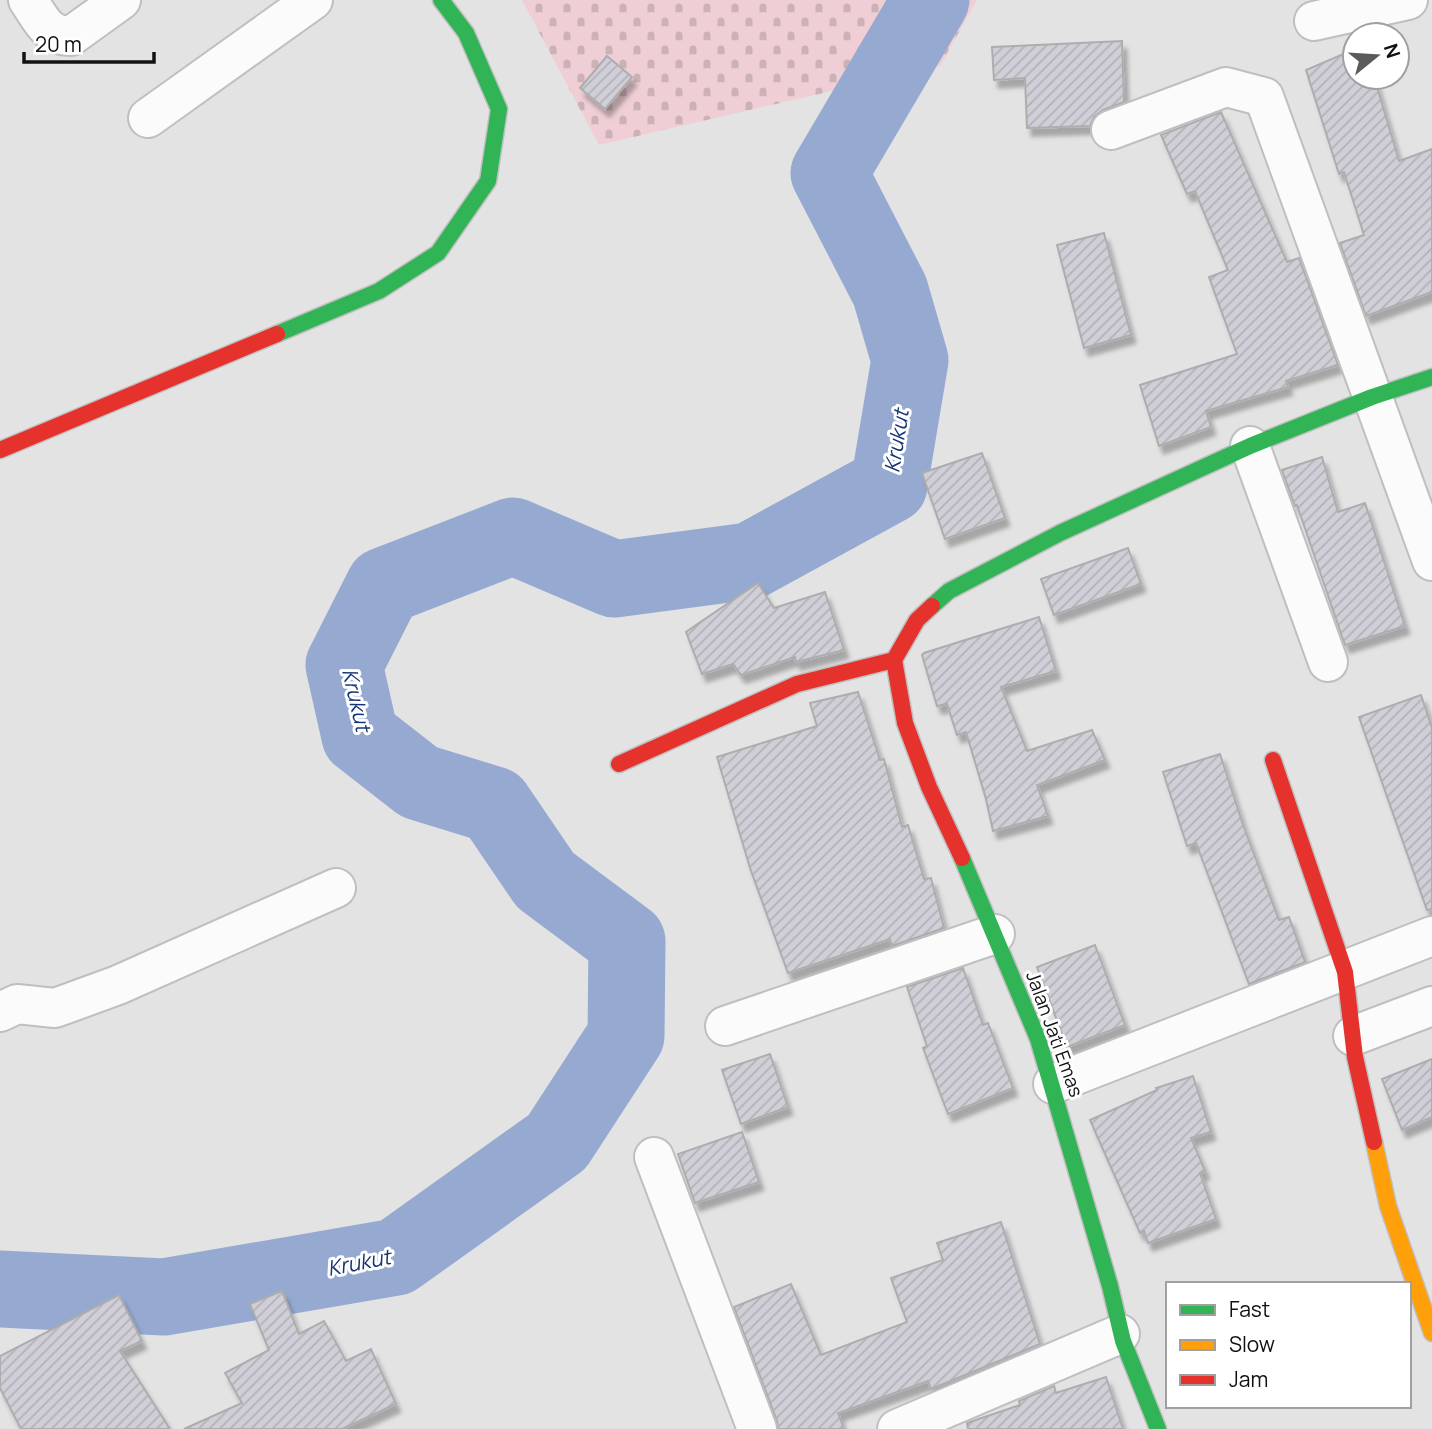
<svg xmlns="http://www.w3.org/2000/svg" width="1432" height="1429" font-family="Manrope,sans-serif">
<defs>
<pattern id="cemetery-stones" width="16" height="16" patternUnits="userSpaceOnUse" patternTransform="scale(1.75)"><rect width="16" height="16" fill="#efcfd5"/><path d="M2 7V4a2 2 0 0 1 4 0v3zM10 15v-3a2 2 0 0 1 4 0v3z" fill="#ccb1b6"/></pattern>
<pattern id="building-hatch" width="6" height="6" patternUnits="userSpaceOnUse" patternTransform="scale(1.75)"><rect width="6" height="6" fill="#d0cfd8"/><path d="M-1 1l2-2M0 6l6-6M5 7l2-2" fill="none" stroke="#b2b1b8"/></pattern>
<filter id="shadow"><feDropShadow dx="4.5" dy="8" stdDeviation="2" flood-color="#0004"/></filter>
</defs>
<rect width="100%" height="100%" fill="#e4e3e4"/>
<!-- cemetery -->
<path fill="url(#cemetery-stones)" d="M 522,0 L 977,0 L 940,66 L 599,145 Z"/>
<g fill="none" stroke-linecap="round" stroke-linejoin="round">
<!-- river -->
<path stroke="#96aad1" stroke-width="77" d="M 0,1289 L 164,1297 L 396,1257 L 557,1142 L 626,1036 L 627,941 L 545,880 L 494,805 L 419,782 L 360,736 L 344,665 L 384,586 L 513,536 L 614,579 L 750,561 L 889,485 L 910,360 L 890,291 L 829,173 L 931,0"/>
</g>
<!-- building -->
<g fill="url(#building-hatch)" stroke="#adadae" stroke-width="2" filter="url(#shadow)">
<path d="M 1122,41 L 1124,102 L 1103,110 L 1094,117 L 1090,126 L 1027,128 L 1025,78 L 994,80 L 992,47 Z"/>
<path d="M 1355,49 L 1355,77 L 1374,77 L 1399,161 L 1432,149 L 1432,292 L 1366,316 L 1340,243 L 1364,235 L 1344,172 L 1339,174 L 1306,70 Z"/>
<path d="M 607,56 L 632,77 L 605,109 L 580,88 Z"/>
<path d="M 1221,112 L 1287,262 L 1299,258 L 1338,365 L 1286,381 L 1288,387 L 1206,411 L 1211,427 L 1159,446 L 1140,385 L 1237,354 L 1209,277 L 1228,270 L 1195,191 L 1187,194 L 1161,135 Z"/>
<path d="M 1104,233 L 1131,335 L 1084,348 L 1057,245 Z"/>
<path d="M 982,453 L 1005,518 L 945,539 L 922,473 Z"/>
<path d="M 1322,457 L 1338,512 L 1365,503 L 1405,626 L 1345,645 L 1297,505 L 1295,506 L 1282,470 Z"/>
<path d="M 1128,548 L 1141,584 L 1054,615 L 1041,579 Z"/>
<path d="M 758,583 L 774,608 L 825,592 L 844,650 L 796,662 L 795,657 L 741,675 L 733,664 L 702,674 L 686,632 Z"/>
<path d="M 1039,617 L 1056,671 L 1001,687 L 1027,751 L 1092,730 L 1105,760 L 1037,785 L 1048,816 L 993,831 L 986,799 L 966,732 L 957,735 L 947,704 L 937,706 L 922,655 L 924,653 Z"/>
<path d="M 858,692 L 880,760 L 884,759 L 902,827 L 908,825 L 924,879 L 931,878 L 944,928 L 892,946 L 890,939 L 788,973 L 750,868 L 717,757 L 817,726 L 810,703 Z"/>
<path d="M 1421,695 L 1432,728 L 1432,909 L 1427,910 L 1359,717 Z"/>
<path d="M 1220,754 L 1243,825 L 1279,920 L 1289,917 L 1305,962 L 1249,984 L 1196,843 L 1187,846 L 1163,772 Z"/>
<path d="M 1095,945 L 1125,1025 L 1067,1047 L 1037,967 Z"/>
<path d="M 963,968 L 983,1025 L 988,1023 L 1013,1088 L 948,1114 L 923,1048 L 927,1046 L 907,987 Z"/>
<path d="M 770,1054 L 788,1107 L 741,1124 L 722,1070 Z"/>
<path d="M 1432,1059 L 1432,1117 L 1402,1130 L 1382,1079 Z"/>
<path d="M 1193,1076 L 1211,1132 L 1191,1138 L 1205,1171 L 1200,1173 L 1216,1219 L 1148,1243 L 1144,1231 L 1140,1233 L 1090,1120 L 1157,1090 L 1156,1088 Z"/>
<path d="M 742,1132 L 759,1182 L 695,1203 L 678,1154 Z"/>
<path d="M 1001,1222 L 1040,1344 L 931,1389 L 928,1381 L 838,1413 L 844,1429 L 778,1429 L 777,1421 L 734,1307 L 791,1284 L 821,1355 L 907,1322 L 891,1278 L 943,1260 L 937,1243 Z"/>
<path d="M 282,1291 L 299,1334 L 324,1321 L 346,1361 L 371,1349 L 396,1404 L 342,1429 L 184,1429 L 242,1403 L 225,1373 L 269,1350 L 250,1304 Z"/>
<path d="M 119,1295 L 142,1341 L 120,1351 L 170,1429 L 21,1429 L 0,1388 L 0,1356 Z"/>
<path d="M 1106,1377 L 1123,1429 L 968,1429 L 967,1423 L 1020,1405 L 1019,1401 L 1054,1386 L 1056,1393 Z"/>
</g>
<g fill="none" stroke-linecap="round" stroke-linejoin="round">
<!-- street casing -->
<g stroke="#c0bfc0" stroke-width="42">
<g id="street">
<path d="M 28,0 C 41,19 46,36 71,36 L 121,0"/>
<path d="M 1314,21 L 1408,0"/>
<path d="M 148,118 L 313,0"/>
<path d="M 1111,130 L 1226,87 L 1264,97 L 1432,561"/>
<path d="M 1250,446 L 1328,662"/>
<path d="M 0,1012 L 17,1004 L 55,1008 L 118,985 L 336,888"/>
<path d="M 725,1026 L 995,934"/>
<path d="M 1353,1036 L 1432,1006"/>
<path d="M 1053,1084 L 1432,936"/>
<path d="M 654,1157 L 757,1429"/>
<path d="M 897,1429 L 1120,1334"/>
</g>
</g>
<!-- fast casing -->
<g stroke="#c0bfc0" stroke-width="19">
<g id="fast">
<path d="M 277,334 L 379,291 L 438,253 L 488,181 L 499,109 L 466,33 L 441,0"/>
<path d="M 932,606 L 949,591 L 1060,533 L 1250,446 L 1372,397 L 1432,377"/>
<path d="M 962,858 L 1038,1039 L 1110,1286 L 1123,1341 L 1158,1429"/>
</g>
</g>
<!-- slow casing -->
<g stroke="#c0bfc0" stroke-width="19">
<path id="slow" d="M 1374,1142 L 1388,1206 L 1432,1333"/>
</g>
<!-- jam casing -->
<g stroke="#c0bfc0" stroke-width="19">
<g id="jam">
<path d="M 0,450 L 277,334"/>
<path d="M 894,660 L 905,723 L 929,787 L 962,858"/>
<path d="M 1273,760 L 1345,972 L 1355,1057 L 1374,1142"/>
<path d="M 619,764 L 797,684 L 894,660 L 917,620 L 932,606"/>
</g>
</g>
<!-- street -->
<use href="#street" stroke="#fbfbfb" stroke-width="38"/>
<!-- fast -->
<use href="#fast" stroke="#30b455" stroke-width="16"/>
<!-- slow -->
<use href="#slow" stroke="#ff9f0a" stroke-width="16"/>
<!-- jam -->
<use href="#jam" stroke="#e5322d" stroke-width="16"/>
</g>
<g text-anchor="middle" stroke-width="6" stroke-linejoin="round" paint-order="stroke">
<!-- street labels -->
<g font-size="19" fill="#111112" stroke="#fff">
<text transform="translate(1055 1034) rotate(70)" y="7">Jalan Jati Emas</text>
</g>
<!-- water labels -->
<g font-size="21" font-style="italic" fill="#153375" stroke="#fff">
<text transform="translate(897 441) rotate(-81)" y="7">Krukut</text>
<text transform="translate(356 700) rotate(77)" y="7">Krukut</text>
<text transform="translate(359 1263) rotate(-11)" y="7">Krukut</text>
</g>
</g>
<!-- legend -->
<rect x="1166" y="1282" width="245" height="126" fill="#ffffff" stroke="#a0a0a0" stroke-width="2"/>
<rect x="1180" y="1305" width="35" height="10" fill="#30b455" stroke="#a0a0a0" stroke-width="2"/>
<text x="1229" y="1317" font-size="21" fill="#111112">Fast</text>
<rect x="1180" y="1340" width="35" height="10" fill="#ff9f0a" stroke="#a0a0a0" stroke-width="2"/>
<text x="1229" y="1352" font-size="21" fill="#111112">Slow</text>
<rect x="1180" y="1375" width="35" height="10" fill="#e5322d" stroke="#a0a0a0" stroke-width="2"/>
<text x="1229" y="1387" font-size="21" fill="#111112">Jam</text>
<!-- north arrow -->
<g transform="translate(1376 56) rotate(72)"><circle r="33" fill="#ffffff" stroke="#a0a0a0" stroke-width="2"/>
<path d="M0-5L12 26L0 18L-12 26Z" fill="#5b5a5c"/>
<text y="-10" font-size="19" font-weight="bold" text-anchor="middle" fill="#111112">N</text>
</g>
<!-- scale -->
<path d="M24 52v10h130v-10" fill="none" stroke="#111112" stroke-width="3.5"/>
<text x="35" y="52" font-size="21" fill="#111112" stroke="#ffffff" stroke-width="5" paint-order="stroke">20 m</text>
</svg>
